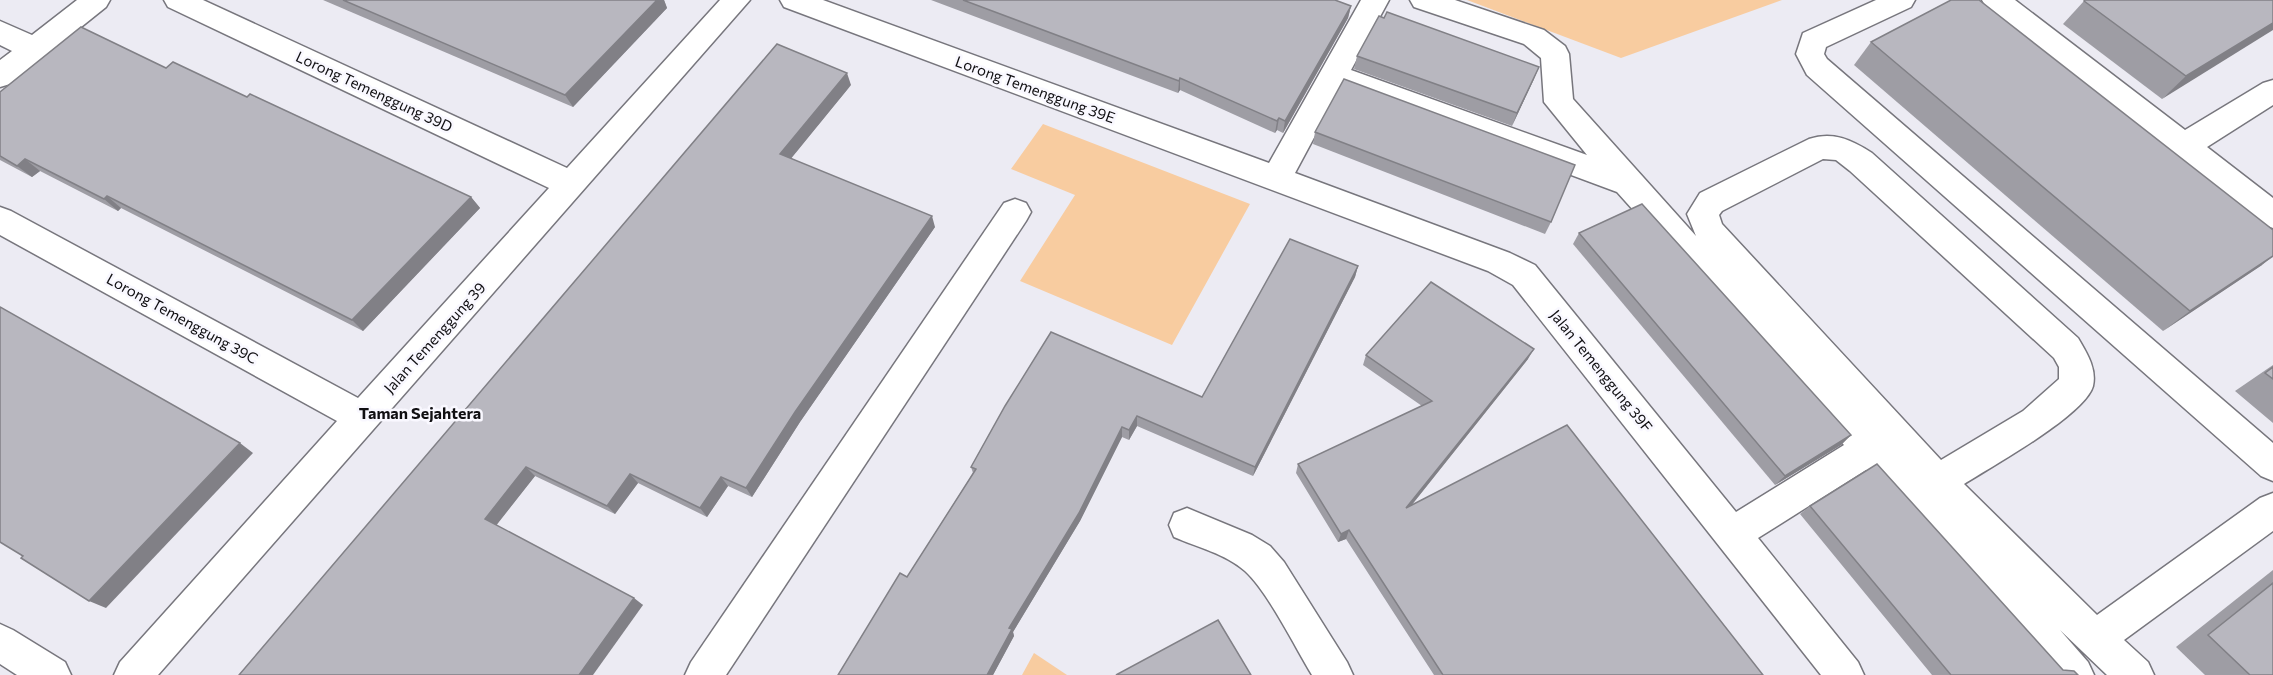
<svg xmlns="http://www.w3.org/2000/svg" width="2273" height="675" font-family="Commissioner,sans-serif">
<rect width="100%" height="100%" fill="#ecebf3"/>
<!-- green -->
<g fill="#f8cca0">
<path d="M 1467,0 L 1782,0 L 1621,58 Z"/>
<path d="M 1043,124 L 1250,204 L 1172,345 L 1020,281 L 1075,195 L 1011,169 Z"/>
<path d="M 1034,653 L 1067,675 L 1022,675 Z"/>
</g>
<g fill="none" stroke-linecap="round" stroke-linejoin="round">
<!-- minor casing -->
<g stroke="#77767d" stroke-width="3">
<g id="minor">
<path d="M 77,0 L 110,0 L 106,7 L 10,84 L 0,87 L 0,60 L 12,51 L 0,45 L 0,21 L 32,35 Z"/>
<path d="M 164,0 L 203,0 L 567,168 L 720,0 L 750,0 L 158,675 L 114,675 L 120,662 L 337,421 L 0,235 L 0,207 L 11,211 L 358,398 L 549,188 L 168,7 Z"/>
<path d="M 780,0 L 823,0 L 1269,163 L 1361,0 L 1389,0 L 1351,70 L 1587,155 L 1544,102 L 1541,58 L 1524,44 L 1414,7 L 1410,0 L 1455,0 L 1544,30 L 1565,46 L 1569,54 L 1573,99 L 1696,236 L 1687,214 L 1700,193 L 1809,139 C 1833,131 1852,140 1872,153 L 2078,338 C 2086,352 2097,368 2093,386 C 2085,415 1991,467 1964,484 L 2097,615 L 2260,498 L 2273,493 L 2273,531 L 2124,640 L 2148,662 L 2154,675 L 2107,675 L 2060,630 L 2088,662 L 2094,675 L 2049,675 L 1866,470 L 1758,538 L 1858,662 L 1864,675 L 1821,675 L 1513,285 L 1488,271 L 784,7 ZM 1340,89 L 1617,192 L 1844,445 L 1736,512 L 1535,265 L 1510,253 L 1295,173 ZM 1823,159 L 1836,160 L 1850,171 L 2054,358 L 2059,367 L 2059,379 L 2023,411 L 1941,460 L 1722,224 L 1719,215 L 1722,211 Z"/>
<path d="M 1876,0 L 1915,0 L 1911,7 L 1826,47 L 1824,54 L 1827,59 L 2273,443 L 2273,481 L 2261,476 L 1807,75 L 1796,54 L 1803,33 Z"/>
<path d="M 1982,0 L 2015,0 L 2185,130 L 2263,83 L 2273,80 L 2273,105 L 2207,147 L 2273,198 L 2273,228 L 2262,224 L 1986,7 Z"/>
<path d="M 1015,199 L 1026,203 L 1031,212 L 1026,221 L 726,675 L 685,675 L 691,662 L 1004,203 Z"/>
<path d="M 1187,508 L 1252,535 L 1270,546 L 1284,562 L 1347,662 L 1353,675 L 1312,675 C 1295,647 1268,592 1245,571 C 1226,554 1197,547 1174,537 L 1169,525 L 1174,513 Z"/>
<path d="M 0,624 L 13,630 L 65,662 L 71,675 L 17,675 L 0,664 Z"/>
</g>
</g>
<!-- minor -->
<use href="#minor" fill="#fff" fill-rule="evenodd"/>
</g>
<!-- wall -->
<g fill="#9e9da4">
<path d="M 323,0 L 664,0 L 667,8 L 573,107 Z"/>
<path d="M 931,0 L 1335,0 L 1351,6 L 1348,18 L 1283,133 L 1277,130 L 1275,133 L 1180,90 L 1178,93 Z"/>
<path d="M 2273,0 L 2162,99 L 2063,24 L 2084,1 Z"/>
<path d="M 1871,42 L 2262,265 L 2163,331 L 1854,65 Z"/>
<path d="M 1357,56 L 1534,79 L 1512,126 L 1354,69 Z"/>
<path d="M 166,68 L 247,97 L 471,197 L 480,208 L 363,331 L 121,208 L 118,211 L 40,171 L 32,177 L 0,160 L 0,92 Z"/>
<path d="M 851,85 L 791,158 L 935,227 L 800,422 L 752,497 L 728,486 L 707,517 L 638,483 L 615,514 L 535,476 L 496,525 L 643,605 L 239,675 Z"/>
<path d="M 1315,132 L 1551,222 L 1545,234 L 1313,144 Z"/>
<path d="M 1579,233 L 1851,435 L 1841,445 L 1775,485 L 1573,244 Z"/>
<path d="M 1358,266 L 1355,277 L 1253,476 L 1137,426 L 1129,440 L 1122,437 L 1080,521 L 1013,632 L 1014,636 L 993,675 L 838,675 L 907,577 L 973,473 L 971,467 L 1005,406 L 1202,397 Z"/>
<path d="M 1366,355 L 1528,359 L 1411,506 L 1763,675 L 1434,675 L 1346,539 L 1338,542 L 1296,473 L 1298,464 L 1422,406 L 1363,365 Z"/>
<path d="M 2273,365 L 2273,423 L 2235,391 Z"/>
<path d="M 1810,506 L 2063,670 L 2078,675 L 1932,675 L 1800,514 Z"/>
<path d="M 2273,570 L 2273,675 L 2205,675 L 2176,647 Z"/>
</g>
<!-- shaded-wall -->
<g fill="#818086">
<path d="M 657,0 L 664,0 L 667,8 L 573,107 L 565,95 Z"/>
<path d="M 1351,6 L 1348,18 L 1283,133 L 1285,121 Z"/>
<path d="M 2273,23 L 2273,30 L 2162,99 L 2186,76 Z"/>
<path d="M 1539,67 L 1534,79 L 1512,126 L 1517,113 Z"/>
<path d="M 847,73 L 851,85 L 785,166 L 780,154 Z"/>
<path d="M 1180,78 L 1180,90 L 1178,93 L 1179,81 Z"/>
<path d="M 1279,118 L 1277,130 L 1275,133 L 1277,121 Z"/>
<path d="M 25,159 L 40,171 L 32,177 L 17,166 Z"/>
<path d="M 107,196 L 121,208 L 118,211 L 104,199 Z"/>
<path d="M 471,197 L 480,208 L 363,331 L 352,320 Z"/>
<path d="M 932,216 L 935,227 L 800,422 L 752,497 L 746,488 L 795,412 Z"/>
<path d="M 2273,256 L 2262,265 L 2163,331 L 2190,311 Z"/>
<path d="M 1358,266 L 1355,277 L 1253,476 L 1255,467 Z"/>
<path d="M 1534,349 L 1528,359 L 1402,517 L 1406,508 Z"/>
<path d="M 1137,416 L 1137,426 L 1129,440 L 1129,430 Z"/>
<path d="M 1122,427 L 1122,437 L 1080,521 L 1013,632 L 1014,636 L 993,675 L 987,675 L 1009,628 Z"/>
<path d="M 1851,435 L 1841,445 L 1775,485 L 1785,476 Z"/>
<path d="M 240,443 L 253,453 L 106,608 L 89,601 Z"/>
<path d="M 526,467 L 535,476 L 495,527 L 485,519 Z"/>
<path d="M 630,474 L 638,483 L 615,514 L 607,506 Z"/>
<path d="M 721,477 L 728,486 L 707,517 L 700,508 Z"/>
<path d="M 1349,530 L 1346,539 L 1338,542 L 1341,534 Z"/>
<path d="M 634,598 L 643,605 L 593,675 L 579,675 Z"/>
</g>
<!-- building -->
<g fill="#b8b7bf" stroke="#818086" stroke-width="1.5">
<path d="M 343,0 L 657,0 L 565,95 Z"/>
<path d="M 963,0 L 1335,0 L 1351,6 L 1285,121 L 1279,118 L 1277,121 L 1180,78 L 1179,81 Z"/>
<path d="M 1951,0 L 1979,0 L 2273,230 L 2273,256 L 2190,311 L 1871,42 Z"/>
<path d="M 2085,0 L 2273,0 L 2273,23 L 2186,76 L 2084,1 Z"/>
<path d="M 1387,12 L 1539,67 L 1517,113 L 1357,56 L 1379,16 L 1384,18 Z"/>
<path d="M 81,27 L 166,68 L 173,62 L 247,97 L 250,94 L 471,197 L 352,320 L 107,196 L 104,199 L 25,159 L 17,166 L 0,156 L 0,92 Z"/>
<path d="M 777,44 L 847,73 L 780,154 L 932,216 L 795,412 L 746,488 L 721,477 L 700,508 L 630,474 L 607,506 L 526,467 L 485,519 L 634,598 L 579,675 L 239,675 Z"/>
<path d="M 1344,79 L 1575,165 L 1551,222 L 1315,132 Z"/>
<path d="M 1642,204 L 1851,435 L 1785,476 L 1579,233 Z"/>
<path d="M 1290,239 L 1358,266 L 1255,467 L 1137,416 L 1129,430 L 1122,427 L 1079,513 L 1009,628 L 1012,629 L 987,675 L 838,675 L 900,573 L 907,577 L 976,469 L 971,467 L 1005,406 L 1051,332 L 1202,397 Z"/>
<path d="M 1431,282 L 1534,349 L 1406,508 L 1567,425 L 1763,675 L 1443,675 L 1349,530 L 1341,534 L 1298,464 L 1432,401 L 1366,355 Z"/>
<path d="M 0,307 L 240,443 L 89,601 L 21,558 L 23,556 L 0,542 Z"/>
<path d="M 2273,367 L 2273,379 L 2265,373 Z"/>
<path d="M 1877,464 L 2063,670 L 2074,671 L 2078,675 L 1951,675 L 1810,506 Z"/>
<path d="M 2273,583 L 2273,675 L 2250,675 L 2208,635 Z"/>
<path d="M 1218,620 L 1251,675 L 1116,675 Z"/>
</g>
<g text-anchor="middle" stroke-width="5" stroke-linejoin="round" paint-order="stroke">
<!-- street labels -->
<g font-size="15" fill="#100f12" stroke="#f9f8ff">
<text transform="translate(1035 90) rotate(20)" y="5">Lorong Temenggung 39E</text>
<text transform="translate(374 92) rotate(25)" y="5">Lorong Temenggung 39D</text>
<text transform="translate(182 319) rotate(29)" y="5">Lorong Temenggung 39C</text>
<text transform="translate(435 338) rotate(-48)" y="5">Jalan Temenggung 39</text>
<text transform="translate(1601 371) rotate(51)" y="5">Jalan Temenggung 39F</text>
</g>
<!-- neighbourhood labels -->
<g font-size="16" font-weight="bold" fill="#100f12" stroke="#f9f8ff">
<text x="420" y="419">Taman Sejahtera</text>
</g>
</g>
</svg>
